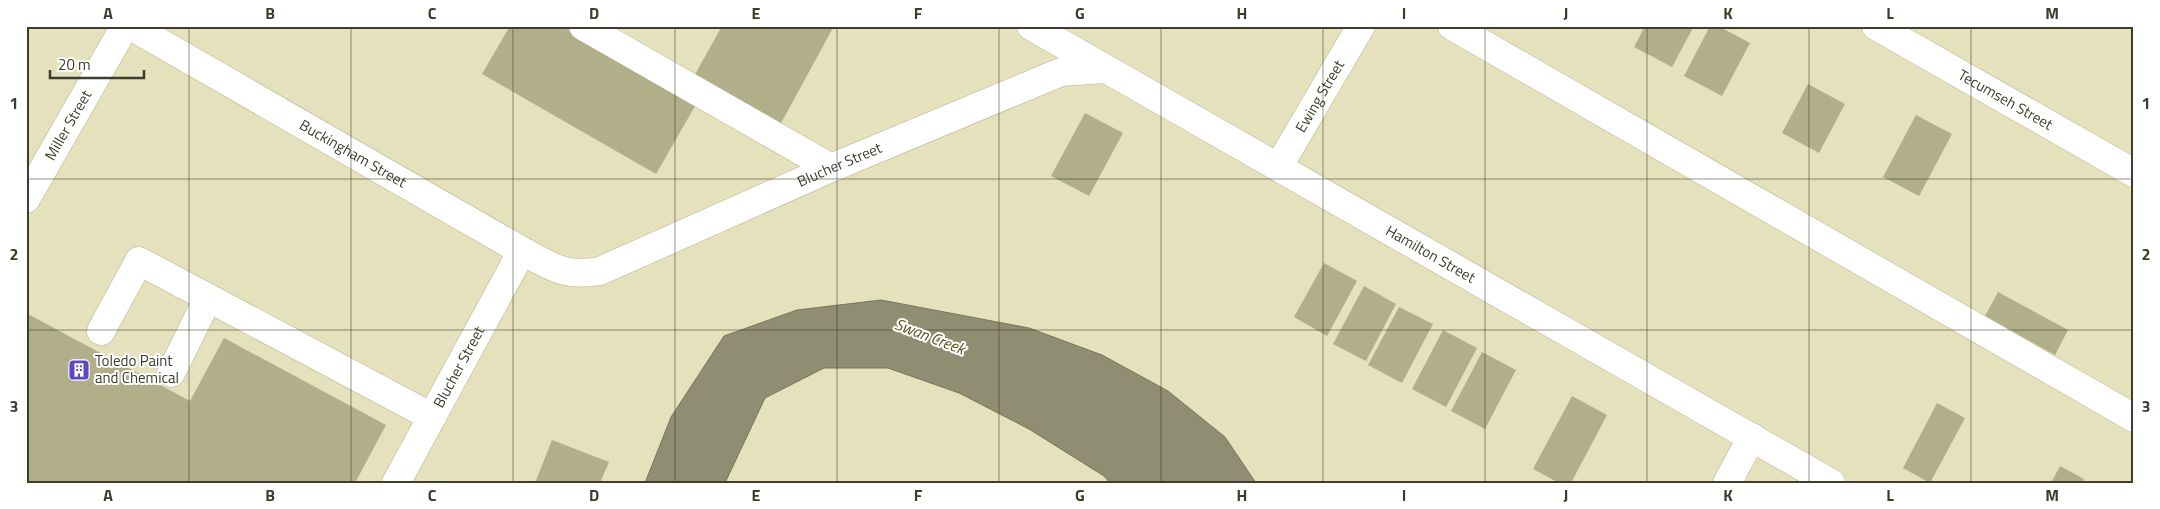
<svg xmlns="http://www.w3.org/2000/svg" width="2160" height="509" font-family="'Titillium Web',sans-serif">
<rect width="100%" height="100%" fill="#e4e1bc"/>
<!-- water -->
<path fill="#908e72" stroke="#77755d" d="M 881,300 L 1029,328 L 1102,355 L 1168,391 L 1225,437 L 1256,483 L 1110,483 L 1104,476 L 1029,429 L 959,393 L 888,368 L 824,368 L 765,398 L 725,483 L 645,483 L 671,417 L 724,336 L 797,310 Z"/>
<!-- building -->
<g fill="#b1ae8a">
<path d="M 510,26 L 569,26 L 698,101 L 656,174 L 482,74 Z"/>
<path d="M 722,26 L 834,26 L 780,125 L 693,78 Z"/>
<path d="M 1645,26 L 1694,26 L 1672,67 L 1634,47 Z"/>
<path d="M 1710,26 L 1718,26 L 1750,43 L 1722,96 L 1684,76 Z"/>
<path d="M 1808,84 L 1845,104 L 1819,153 L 1782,133 Z"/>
<path d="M 1085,113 L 1123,133 L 1089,196 L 1051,176 Z"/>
<path d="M 1916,115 L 1952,134 L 1919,196 L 1883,177 Z"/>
<path d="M 1324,263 L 1357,281 L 1327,336 L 1294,317 Z"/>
<path d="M 1364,286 L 1396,304 L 1366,361 L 1333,344 Z"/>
<path d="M 1998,292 L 2068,330 L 2055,355 L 1985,316 Z"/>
<path d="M 1399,307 L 1433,324 L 1402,383 L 1368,365 Z"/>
<path d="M 26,313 L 190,401 L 224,338 L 386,425 L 355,483 L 26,483 Z"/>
<path d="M 1443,330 L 1477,348 L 1446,407 L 1412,389 Z"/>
<path d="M 1482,352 L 1516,370 L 1485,429 L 1451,411 Z"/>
<path d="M 1572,396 L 1607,415 L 1571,483 L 1559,483 L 1533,469 Z"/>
<path d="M 1937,403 L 1965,418 L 1930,483 L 1903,468 Z"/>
<path d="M 552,440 L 609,462 L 600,483 L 535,483 Z"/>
<path d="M 2060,466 L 2084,479 L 2083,483 L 2051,483 Z"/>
</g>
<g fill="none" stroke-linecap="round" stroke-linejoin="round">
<!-- minor casing -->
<g stroke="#b6b38e" stroke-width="29">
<g id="minor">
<path id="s1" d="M 131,26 L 522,251 C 553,267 563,277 600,271 L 831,168 L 1061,72 L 1105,69"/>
<path d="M 583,26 L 831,168"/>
<path id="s2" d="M 1031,26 L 1831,483"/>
<path d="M 1452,26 L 2134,418"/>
<path id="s3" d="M 1876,26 L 2134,173"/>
<path id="s4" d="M 1279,166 L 1361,26"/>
<path id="s5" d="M 26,199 L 125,26"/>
<path d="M 101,331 L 139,261 L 432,417"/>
<path d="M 171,373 L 208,298"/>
<path id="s6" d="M 396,483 L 522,251"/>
<path d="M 1727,483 L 1752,437"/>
</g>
</g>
<!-- minor -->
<use href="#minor" stroke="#fff" stroke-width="28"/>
</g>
<!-- grid -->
<path fill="none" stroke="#3d3c2d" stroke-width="1" stroke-opacity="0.55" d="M 189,26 L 189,483M 351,26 L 351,483M 513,26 L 513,483M 675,26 L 675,483M 837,26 L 837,483M 999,26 L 999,483M 1161,26 L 1161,483M 1323,26 L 1323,483M 1485,26 L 1485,483M 1647,26 L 1647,483M 1809,26 L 1809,483M 1971,26 L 1971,483M 26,179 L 2134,179M 26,330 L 2134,330"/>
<!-- icons -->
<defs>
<g id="building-square" transform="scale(1.125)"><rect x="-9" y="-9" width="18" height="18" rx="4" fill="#5a49c2" stroke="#fff"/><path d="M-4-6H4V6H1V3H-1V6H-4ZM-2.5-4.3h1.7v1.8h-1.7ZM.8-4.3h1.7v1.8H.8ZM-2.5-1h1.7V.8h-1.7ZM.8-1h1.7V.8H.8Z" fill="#fff"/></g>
</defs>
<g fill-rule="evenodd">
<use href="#building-square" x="79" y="370"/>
</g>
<g text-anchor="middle" stroke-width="4" stroke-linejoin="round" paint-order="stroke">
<!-- street labels -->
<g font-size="15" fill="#3d3c2d" stroke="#fff">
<text dy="5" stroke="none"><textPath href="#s4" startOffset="81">Ewing Street</textPath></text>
<text dy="5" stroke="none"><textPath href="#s3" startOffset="149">Tecumseh Street</textPath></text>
<text dy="5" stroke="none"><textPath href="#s5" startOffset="85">Miller Street</textPath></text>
<text dy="5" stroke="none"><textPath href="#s1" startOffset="256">Buckingham Street</textPath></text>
<text dy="5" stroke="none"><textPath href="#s1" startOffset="796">Blucher Street</textPath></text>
<text dy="5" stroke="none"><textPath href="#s2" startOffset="460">Hamilton Street</textPath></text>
<text dy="5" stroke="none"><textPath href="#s6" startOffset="132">Blucher Street</textPath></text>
</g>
<!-- poi labels -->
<g font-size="15" fill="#3d3c2d" stroke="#fff" text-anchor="start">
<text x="95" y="366">Toledo Paint<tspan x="95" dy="17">and Chemical</tspan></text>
</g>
<!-- water labels -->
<g font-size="16" font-style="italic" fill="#595421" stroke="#fff">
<text transform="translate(930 336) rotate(21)" y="6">Swan Creek</text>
</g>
</g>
<!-- border -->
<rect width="2160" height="509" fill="none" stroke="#ffffff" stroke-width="55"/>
<!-- scale -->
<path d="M50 70v8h94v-8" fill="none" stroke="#3d3c2d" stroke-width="2.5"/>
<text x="58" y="70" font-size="15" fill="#3d3c2d" stroke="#ffffff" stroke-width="4" paint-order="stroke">20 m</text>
<rect x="28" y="28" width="2104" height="454" fill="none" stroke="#3d3c2d" stroke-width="2"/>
<g font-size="16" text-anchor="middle" font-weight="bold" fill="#3d3c2d">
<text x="108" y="19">A</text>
<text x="270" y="19">B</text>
<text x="432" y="19">C</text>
<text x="594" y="19">D</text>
<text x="756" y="19">E</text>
<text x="918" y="19">F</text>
<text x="1080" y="19">G</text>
<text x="1242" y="19">H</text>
<text x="1404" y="19">I</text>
<text x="1566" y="19">J</text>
<text x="1728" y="19">K</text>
<text x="1890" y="19">L</text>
<text x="2052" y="19">M</text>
<text x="14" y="109">1</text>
<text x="2146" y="109">1</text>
<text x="14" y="260">2</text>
<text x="2146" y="260">2</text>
<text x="14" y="412">3</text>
<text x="2146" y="412">3</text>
<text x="108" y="501">A</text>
<text x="270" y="501">B</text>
<text x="432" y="501">C</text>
<text x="594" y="501">D</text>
<text x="756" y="501">E</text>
<text x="918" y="501">F</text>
<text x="1080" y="501">G</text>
<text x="1242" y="501">H</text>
<text x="1404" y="501">I</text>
<text x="1566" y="501">J</text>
<text x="1728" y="501">K</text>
<text x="1890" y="501">L</text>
<text x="2052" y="501">M</text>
</g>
</svg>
